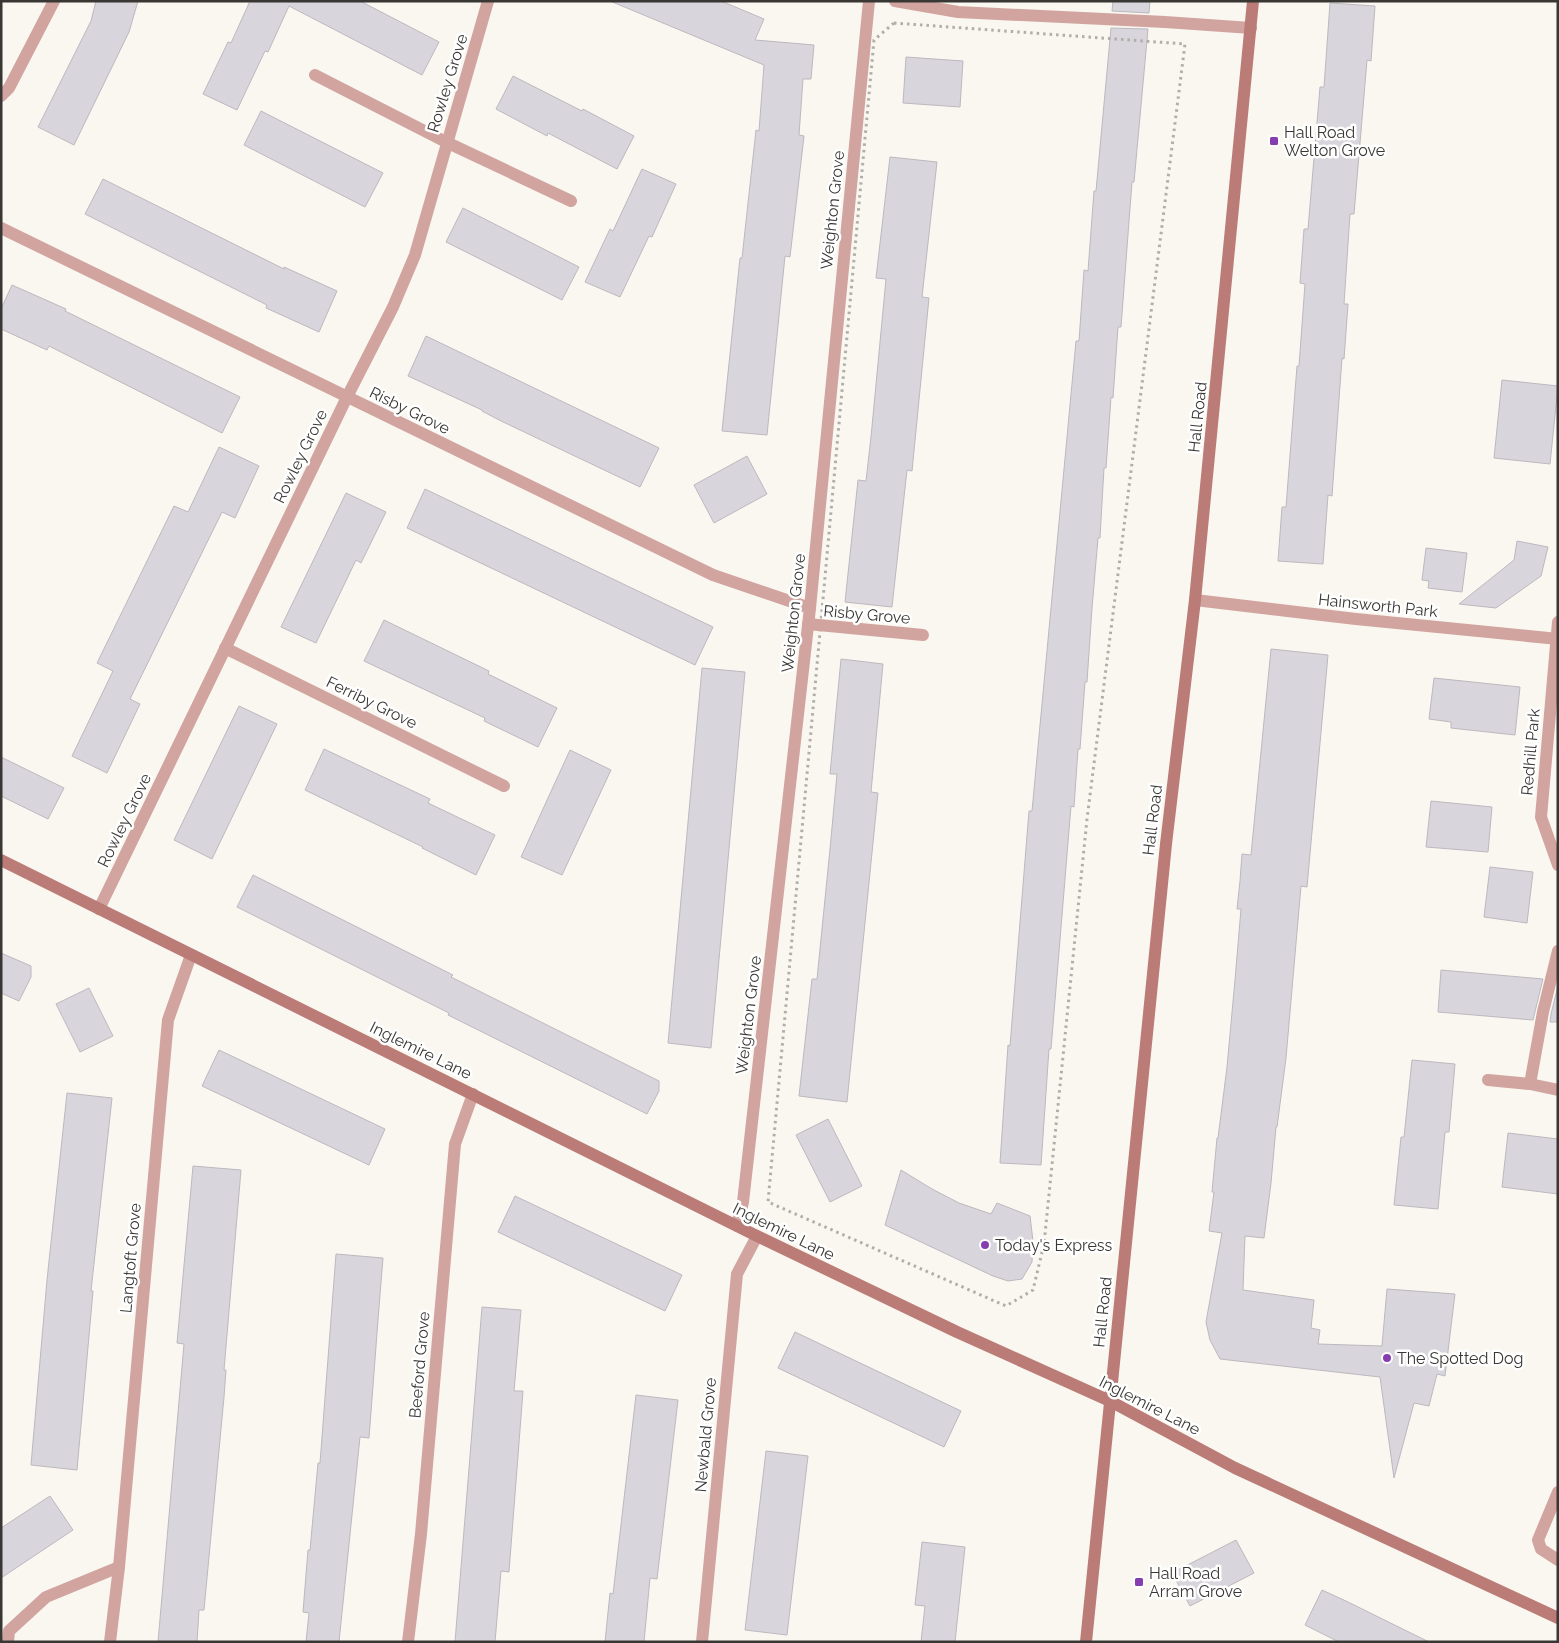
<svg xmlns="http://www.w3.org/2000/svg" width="1559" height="1643" font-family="Raleway,sans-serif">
<rect width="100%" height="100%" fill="#f9f7ef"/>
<!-- building -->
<g fill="#d9d5dc" stroke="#bcb8bf">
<path d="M 96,1 L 138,1 L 129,32 L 74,145 L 38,127 L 91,21 Z"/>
<path d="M 250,1 L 360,1 L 439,42 L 422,75 L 289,6 L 268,52 L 265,51 L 237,110 L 203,94 L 228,42 L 231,43 Z"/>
<path d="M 610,1 L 721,1 L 764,19 L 755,40 L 814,45 L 811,79 L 803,79 L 799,135 L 804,136 L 790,257 L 785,256 L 767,435 L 722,431 L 740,258 L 742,258 L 756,130 L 759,131 L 764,65 Z"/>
<path d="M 1113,1 L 1150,1 L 1149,13 L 1112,11 Z"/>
<path d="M 1330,3 L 1375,6 L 1371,61 L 1367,60 L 1354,214 L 1350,214 L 1344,304 L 1348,304 L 1344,359 L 1342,358 L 1332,496 L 1328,495 L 1323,564 L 1278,561 L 1282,507 L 1286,507 L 1297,366 L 1299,366 L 1305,284 L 1300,283 L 1304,229 L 1308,229 L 1320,87 L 1324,87 Z"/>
<path d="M 1111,28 L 1148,29 L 1134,182 L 1132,182 L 1121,327 L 1118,327 L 1113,398 L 1111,397 L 1106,468 L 1104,468 L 1100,538 L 1098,538 L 1092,608 L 1087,682 L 1085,682 L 1080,749 L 1078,749 L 1074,807 L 1071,806 L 1051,1049 L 1049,1049 L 1041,1165 L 1000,1163 L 1008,1045 L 1010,1046 L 1029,811 L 1032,811 L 1076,341 L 1079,341 L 1084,270 L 1088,271 L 1094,191 L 1096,191 Z"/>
<path d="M 906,57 L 963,61 L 960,107 L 903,103 Z"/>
<path d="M 513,76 L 582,111 L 583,109 L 634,136 L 617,169 L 548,133 L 547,136 L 496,109 Z"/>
<path d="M 261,111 L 383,173 L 365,207 L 244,145 Z"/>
<path d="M 890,157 L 937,162 L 922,297 L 929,298 L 912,471 L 907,470 L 892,607 L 845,602 L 858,480 L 866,481 L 871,437 L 886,279 L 876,278 Z"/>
<path d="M 642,169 L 676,184 L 652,237 L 649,236 L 620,297 L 585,282 L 610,229 L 613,231 Z"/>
<path d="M 103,179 L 284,269 L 284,267 L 337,291 L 319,332 L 266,308 L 267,305 L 85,214 Z"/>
<path d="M 463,208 L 579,267 L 562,300 L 446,242 Z"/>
<path d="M 12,285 L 66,309 L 65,311 L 240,397 L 222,433 L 49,346 L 47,350 L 1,329 L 1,309 Z"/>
<path d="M 426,336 L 659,448 L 640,487 L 501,421 L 482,411 L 482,410 L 408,376 Z"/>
<path d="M 1502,380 L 1558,386 L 1550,464 L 1494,458 Z"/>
<path d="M 219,447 L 259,466 L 235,518 L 222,512 L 130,699 L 140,704 L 107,773 L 72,756 L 113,671 L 97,663 L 174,506 L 188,512 Z"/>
<path d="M 747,456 L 767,494 L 714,523 L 694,485 Z"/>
<path d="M 425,489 L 713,627 L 695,665 L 407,528 Z"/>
<path d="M 346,493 L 386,512 L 361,563 L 356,560 L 316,643 L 281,627 Z"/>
<path d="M 1517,541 L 1548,547 L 1541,576 L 1496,608 L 1459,604 L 1514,560 Z"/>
<path d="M 1426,548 L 1467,553 L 1462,592 L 1428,588 L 1429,581 L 1422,580 Z"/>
<path d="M 384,620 L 489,671 L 488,674 L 557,708 L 538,747 L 484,721 L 485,718 L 364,661 Z"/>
<path d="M 1271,649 L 1328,655 L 1307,887 L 1301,886 L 1286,1058 L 1277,1127 L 1276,1127 L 1271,1183 L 1264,1238 L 1245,1236 L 1243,1290 L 1314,1300 L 1311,1328 L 1320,1330 L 1318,1344 L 1382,1346 L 1387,1289 L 1455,1294 L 1445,1376 L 1437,1374 L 1429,1406 L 1414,1403 L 1394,1478 L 1380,1377 L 1220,1359 L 1210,1340 L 1206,1322 L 1222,1233 L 1209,1231 L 1214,1192 L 1212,1192 L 1217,1138 L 1218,1138 L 1227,1067 L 1235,980 L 1241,909 L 1237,909 L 1240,881 L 1242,854 L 1251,855 Z"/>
<path d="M 841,659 L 883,664 L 871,792 L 878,793 L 847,1102 L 799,1096 L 812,979 L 817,979 L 830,849 L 837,774 L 830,774 Z"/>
<path d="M 702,668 L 745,672 L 711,1048 L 668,1043 Z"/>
<path d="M 1434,678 L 1520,687 L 1515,735 L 1451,728 L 1451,722 L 1429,719 Z"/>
<path d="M 239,706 L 277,724 L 212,859 L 174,840 Z"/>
<path d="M 324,749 L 430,799 L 428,803 L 495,835 L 476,875 L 422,848 L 423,847 L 305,790 Z"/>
<path d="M 570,750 L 611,770 L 562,875 L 521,857 Z"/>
<path d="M 1,757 L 64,788 L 48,819 L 1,796 Z"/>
<path d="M 1431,801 L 1492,807 L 1488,852 L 1426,847 Z"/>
<path d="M 1490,867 L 1533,872 L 1527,923 L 1484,917 Z"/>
<path d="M 253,875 L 453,975 L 451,977 L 659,1081 L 659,1091 L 647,1114 L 448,1015 L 449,1013 L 237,907 Z"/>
<path d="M 1,953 L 31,966 L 31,977 L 19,1001 L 1,993 Z"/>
<path d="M 1441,970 L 1543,979 L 1533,1020 L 1438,1012 Z"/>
<path d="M 1558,986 L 1558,1022 L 1550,1022 L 1551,1014 Z"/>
<path d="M 89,988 L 113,1036 L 80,1052 L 56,1004 Z"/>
<path d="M 219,1050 L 385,1129 L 369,1165 L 202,1086 Z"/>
<path d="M 1412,1060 L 1455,1064 L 1449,1132 L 1445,1132 L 1438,1209 L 1394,1205 L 1401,1137 L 1404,1137 Z"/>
<path d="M 67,1093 L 112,1098 L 91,1291 L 93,1291 L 77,1470 L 31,1465 L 47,1280 Z"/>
<path d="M 828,1119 L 862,1186 L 830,1202 L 796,1135 Z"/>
<path d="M 1508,1133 L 1558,1139 L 1558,1194 L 1502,1187 Z"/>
<path d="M 193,1166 L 241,1170 L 224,1370 L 226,1370 L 224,1397 L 204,1610 L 199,1610 L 197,1642 L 158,1642 L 184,1344 L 177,1343 Z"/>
<path d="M 901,1170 L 932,1189 L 959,1203 L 991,1214 L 997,1203 L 1030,1216 L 1033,1241 L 1032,1262 L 1022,1279 L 1008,1281 L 993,1276 L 885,1225 Z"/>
<path d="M 515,1196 L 682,1275 L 665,1311 L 498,1232 Z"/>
<path d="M 336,1254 L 383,1258 L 379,1307 L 369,1438 L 360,1437 L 339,1642 L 306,1642 L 309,1613 L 303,1612 L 308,1550 L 310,1550 L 318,1463 L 320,1463 Z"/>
<path d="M 482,1307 L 521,1310 L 514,1391 L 523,1391 L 509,1572 L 501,1571 L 495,1642 L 455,1642 Z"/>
<path d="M 795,1332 L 961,1411 L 944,1447 L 778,1368 Z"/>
<path d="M 636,1395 L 678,1400 L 657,1579 L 650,1578 L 644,1642 L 605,1642 L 610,1593 L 613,1594 Z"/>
<path d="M 766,1451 L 808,1456 L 787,1635 L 745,1630 Z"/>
<path d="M 50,1496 L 73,1530 L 1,1578 L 1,1528 Z"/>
<path d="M 1236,1540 L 1254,1573 L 1190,1606 L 1172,1573 Z"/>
<path d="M 922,1542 L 965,1547 L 955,1642 L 921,1642 L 925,1606 L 915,1605 Z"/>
<path d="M 1322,1590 L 1348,1602 L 1429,1642 L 1339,1642 L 1305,1625 Z"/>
</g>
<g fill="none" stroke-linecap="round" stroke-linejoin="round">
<!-- path -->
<path stroke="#b0aea8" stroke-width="3" stroke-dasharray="2.5 4" stroke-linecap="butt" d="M 894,23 L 1185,44 L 1087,819 L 1044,1244 L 1033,1290 L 1006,1306 L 768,1202 L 874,40 Z"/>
<!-- lane -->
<path stroke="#d1a4a0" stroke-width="12" d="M 1558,1492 L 1538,1540 L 1541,1549 L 1558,1560"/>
<!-- street -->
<g stroke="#d1a4a0" stroke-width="12">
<path d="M 895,1 L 958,12 L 1165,22 L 1251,28"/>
<path d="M 315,75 L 446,142 L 571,201"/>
<path d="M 1,96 L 9,88 L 54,1"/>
<path d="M 1,228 L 713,575 L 810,608"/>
<path d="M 1195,600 L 1356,619 L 1558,639"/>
<path d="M 1558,622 L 1541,817 L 1558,865"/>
<path d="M 808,624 L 923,635"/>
<path d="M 225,648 L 504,786"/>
<path d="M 99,909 L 347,397 L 393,307 L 415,255 L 488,1"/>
<path d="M 1488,1080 L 1530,1084 L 1558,1090"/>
<path d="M 1530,1084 L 1543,1012 L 1558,951"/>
<path d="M 737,1226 L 743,1202 L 810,608 L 869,1"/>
<path d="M 8,1642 L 9,1631 L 46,1597 L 119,1567"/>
<path d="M 110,1642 L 119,1567 L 168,1020 L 191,955"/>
<path d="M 408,1642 L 421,1534 L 455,1144 L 473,1094"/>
<path d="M 702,1642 L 737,1274 L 757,1236"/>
</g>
<!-- secondary -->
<g stroke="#bb7b76" stroke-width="12">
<path d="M 1,860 L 757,1236 L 957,1332 L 1110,1401 L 1235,1468 L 1558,1618"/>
<path d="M 1086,1642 L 1166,844 L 1195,600 L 1253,1"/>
</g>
</g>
<!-- markers -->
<g fill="#863daf" stroke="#fff" stroke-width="2">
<rect x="1269" y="136" width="10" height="10" rx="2.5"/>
<circle cx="985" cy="1245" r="5"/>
<circle cx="1387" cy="1358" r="5"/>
<rect x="1134" y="1577" width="10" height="10" rx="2.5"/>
</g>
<g text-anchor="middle" stroke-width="5" stroke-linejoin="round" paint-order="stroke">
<!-- street labels -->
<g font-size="16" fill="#383734" stroke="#fff">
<text transform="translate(447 83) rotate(-73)" y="6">Rowley Grove</text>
<text transform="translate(832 210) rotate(-84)" y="6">Weighton Grove</text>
<text transform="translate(410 410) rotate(26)" y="6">Risby Grove</text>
<text transform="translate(1197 417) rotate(-84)" y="6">Hall Road</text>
<text transform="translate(300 456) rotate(-64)" y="6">Rowley Grove</text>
<text transform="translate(1378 605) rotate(6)" y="6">Hainsworth Park</text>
<text transform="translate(793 613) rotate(-84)" y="6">Weighton Grove</text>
<text transform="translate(867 614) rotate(5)" y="6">Risby Grove</text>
<text transform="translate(372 702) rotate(26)" y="6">Ferriby Grove</text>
<text transform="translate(1530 752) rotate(-85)" y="6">Redhill Park</text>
<text transform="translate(124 820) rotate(-64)" y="6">Rowley Grove</text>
<text transform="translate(1152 820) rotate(-83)" y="6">Hall Road</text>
<text transform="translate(748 1015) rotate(-83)" y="6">Weighton Grove</text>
<text transform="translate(421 1050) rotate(26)" y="6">Inglemire Lane</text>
<text transform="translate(784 1231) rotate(26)" y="6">Inglemire Lane</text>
<text transform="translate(130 1258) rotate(-85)" y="6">Langtoft Grove</text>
<text transform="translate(1102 1312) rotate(-84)" y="6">Hall Road</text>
<text transform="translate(419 1365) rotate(-85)" y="6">Beeford Grove</text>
<text transform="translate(1150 1405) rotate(27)" y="6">Inglemire Lane</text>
<text transform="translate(705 1435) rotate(-85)" y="6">Newbald Grove</text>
</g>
<!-- poi labels -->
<g font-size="16" fill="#383734" stroke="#fff" text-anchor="start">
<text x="1284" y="138">Hall Road<tspan x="1284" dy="18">Welton Grove</tspan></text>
<text x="995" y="1251">Today's Express</text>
<text x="1397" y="1364">The Spotted Dog</text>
<text x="1149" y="1579">Hall Road<tspan x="1149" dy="18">Arram Grove</tspan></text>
</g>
</g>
<!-- border -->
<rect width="1559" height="1643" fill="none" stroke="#383734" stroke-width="5"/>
</svg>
